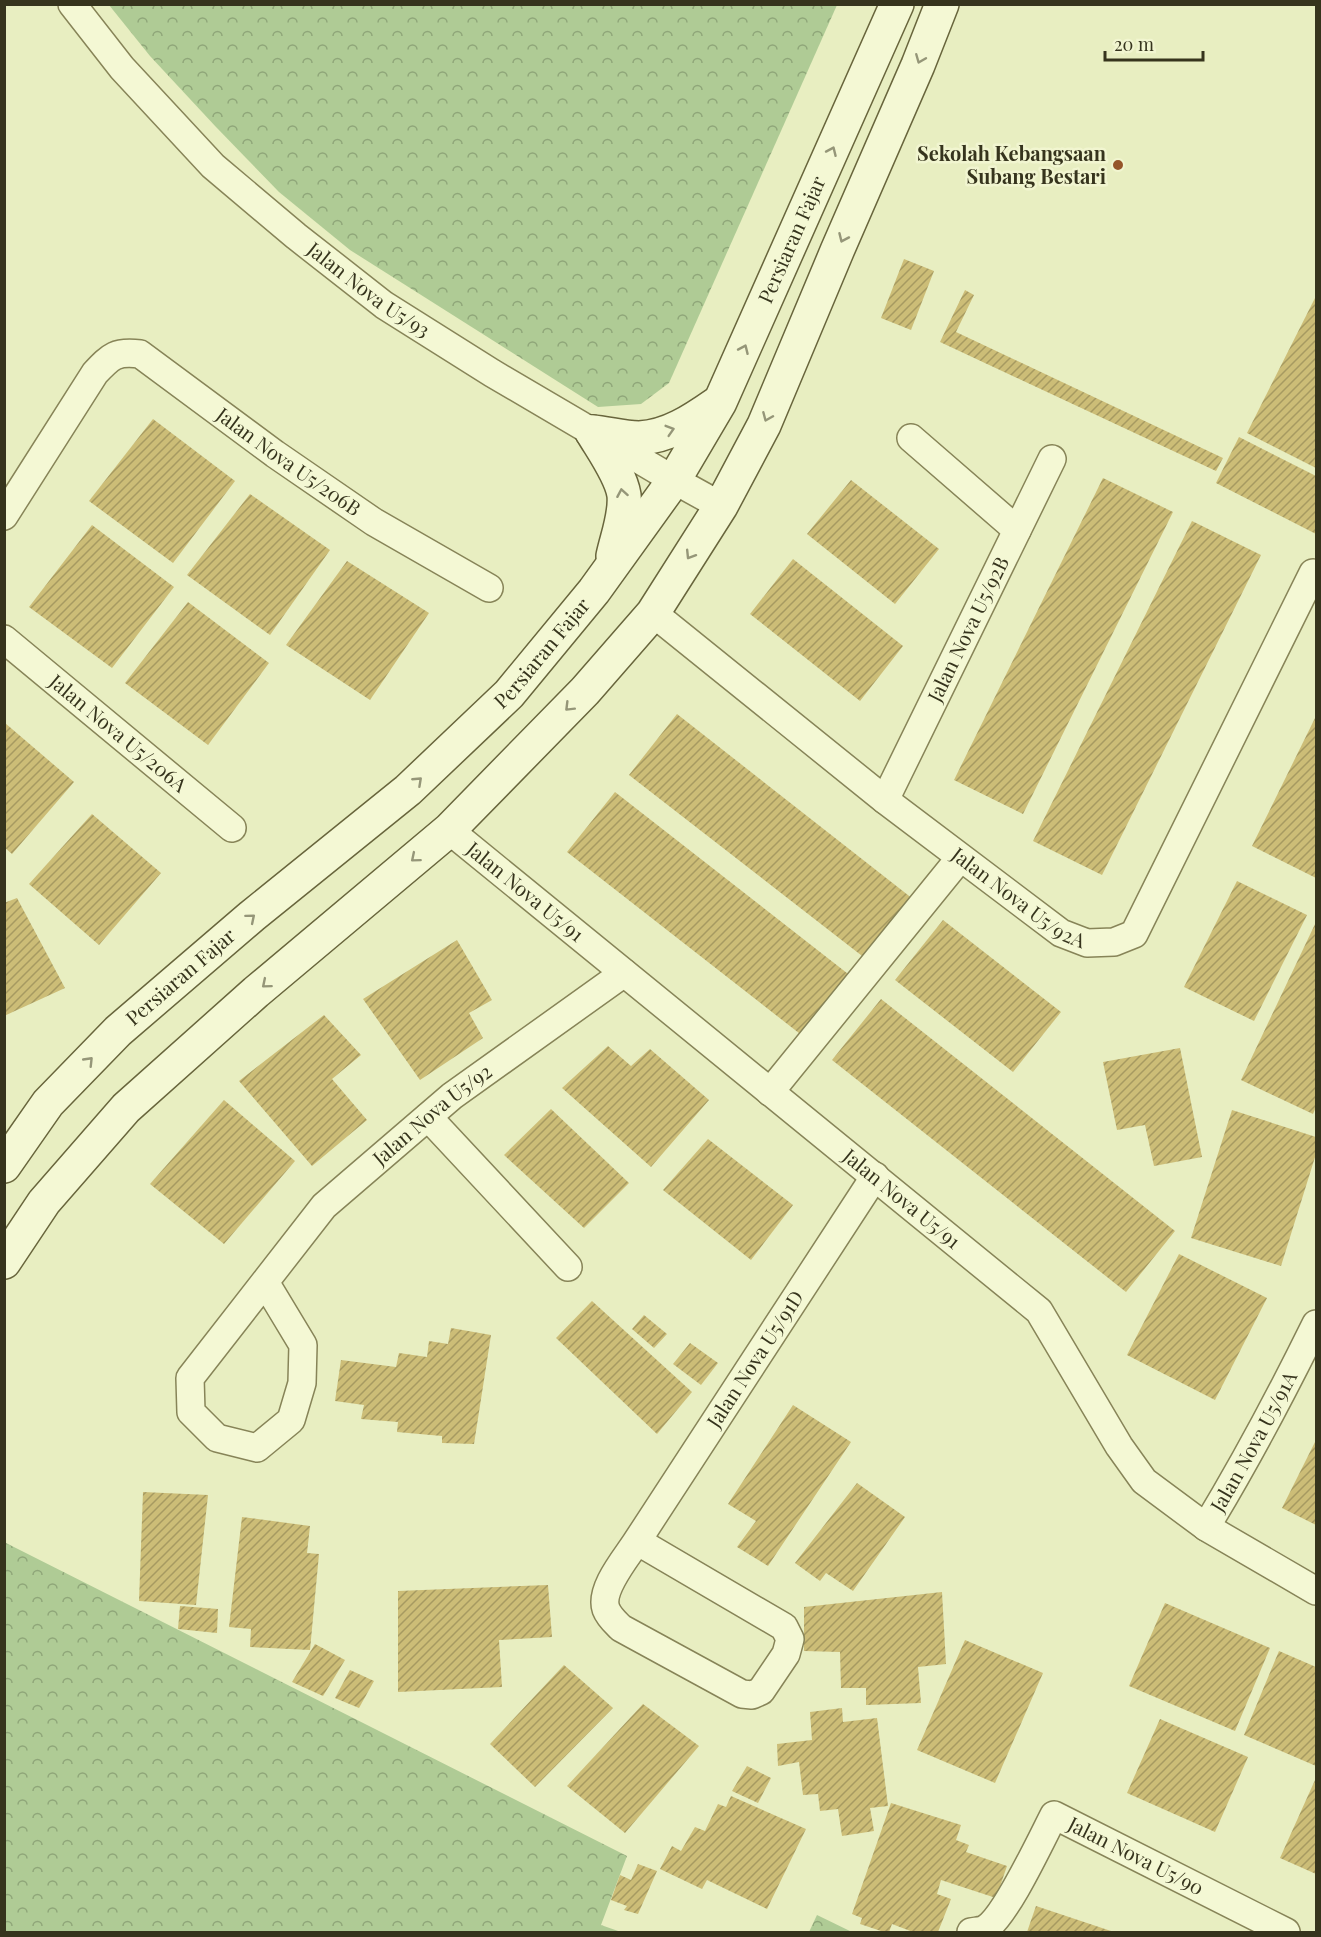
<svg xmlns="http://www.w3.org/2000/svg" width="1321" height="1937" font-family="'Playfair Display',serif">
<defs>
<pattern id="forest-crowns" width="20" height="18" patternUnits="userSpaceOnUse" patternTransform="scale(1.5)"><rect width="20" height="18" fill="#afcb95"/><path d="M2 6a3 3 0 1 1 6 0M12 15a3 3 0 1 1 6 0" fill="none" stroke="#8fa679"/></pattern>
<pattern id="building-hatch" width="6" height="6" patternUnits="userSpaceOnUse" patternTransform="scale(1.5)"><rect width="6" height="6" fill="#ccbd77"/><path d="M-1 1l2-2M0 6l6-6M5 7l2-2" fill="none" stroke="#a69a61"/></pattern>
</defs>
<rect width="100%" height="100%" fill="#e8eec1"/>
<!-- forest -->
<g fill="url(#forest-crowns)">
<path d="M 109,5 L 837,5 L 669,383 L 641,404 L 598,407 L 350,250 L 279,192 L 216,127 L 150,56 Z"/>
<path d="M 4,1542 L 627,1856 L 601,1925 L 621,1932 L 5,1932 Z"/>
<path d="M 817,1915 L 852,1932 L 809,1932 Z"/>
</g>
<!-- building -->
<g fill="url(#building-hatch)">
<path d="M 904,259 L 934,271 L 911,330 L 881,318 Z"/>
<path d="M 965,290 L 974,295 L 956,332 L 1223,458 L 1216,471 L 940,342 Z"/>
<path d="M 1316,296 L 1316,468 L 1247,433 Z"/>
<path d="M 153,419 L 235,481 L 173,563 L 89,501 Z"/>
<path d="M 1239,437 L 1316,476 L 1316,534 L 1216,483 Z"/>
<path d="M 1103,478 L 1173,512 L 1023,814 L 954,780 Z"/>
<path d="M 851,480 L 939,549 L 895,604 L 807,534 Z"/>
<path d="M 250,494 L 330,550 L 270,635 L 187,575 Z"/>
<path d="M 1192,521 L 1261,555 L 1102,875 L 1033,841 Z"/>
<path d="M 92,525 L 174,587 L 112,668 L 29,607 Z"/>
<path d="M 793,559 L 903,646 L 860,701 L 750,614 Z"/>
<path d="M 347,561 L 429,613 L 370,700 L 286,645 Z"/>
<path d="M 188,602 L 269,663 L 208,745 L 125,683 Z"/>
<path d="M 677,714 L 913,899 L 866,959 L 629,775 Z"/>
<path d="M 1316,716 L 1316,878 L 1252,846 Z"/>
<path d="M 5,723 L 74,782 L 12,854 L 4,847 Z"/>
<path d="M 615,792 L 852,977 L 804,1037 L 567,852 Z"/>
<path d="M 92,814 L 161,873 L 99,945 L 29,884 Z"/>
<path d="M 1237,881 L 1307,915 L 1254,1021 L 1184,987 Z"/>
<path d="M 17,898 L 65,988 L 4,1016 L 4,903 Z"/>
<path d="M 943,920 L 1061,1012 L 1013,1072 L 895,980 Z"/>
<path d="M 1316,922 L 1316,1107 L 1313,1114 L 1241,1080 Z"/>
<path d="M 457,940 L 492,1000 L 469,1013 L 483,1038 L 420,1080 L 363,999 Z"/>
<path d="M 881,999 L 1175,1231 L 1126,1292 L 832,1060 Z"/>
<path d="M 324,1015 L 361,1055 L 332,1079 L 367,1120 L 312,1166 L 239,1081 Z"/>
<path d="M 608,1046 L 631,1066 L 650,1049 L 709,1100 L 651,1167 L 562,1088 Z"/>
<path d="M 1180,1048 L 1202,1157 L 1154,1166 L 1145,1125 L 1117,1130 L 1103,1062 Z"/>
<path d="M 224,1100 L 295,1161 L 224,1244 L 150,1184 Z"/>
<path d="M 551,1109 L 629,1183 L 584,1228 L 504,1155 Z"/>
<path d="M 1232,1110 L 1316,1137 L 1316,1154 L 1281,1266 L 1191,1238 Z"/>
<path d="M 708,1139 L 793,1205 L 751,1260 L 663,1190 Z"/>
<path d="M 1179,1254 L 1267,1298 L 1215,1400 L 1127,1355 Z"/>
<path d="M 592,1301 L 692,1392 L 657,1434 L 556,1338 Z"/>
<path d="M 644,1315 L 667,1334 L 654,1348 L 632,1329 Z"/>
<path d="M 451,1328 L 491,1335 L 474,1444 L 442,1443 L 442,1436 L 397,1432 L 398,1422 L 361,1419 L 364,1405 L 335,1401 L 341,1360 L 396,1367 L 399,1353 L 427,1357 L 429,1341 L 448,1344 Z"/>
<path d="M 690,1343 L 718,1363 L 701,1385 L 673,1364 Z"/>
<path d="M 793,1405 L 851,1442 L 768,1566 L 737,1547 L 756,1521 L 728,1504 Z"/>
<path d="M 1316,1440 L 1316,1525 L 1282,1508 Z"/>
<path d="M 857,1483 L 905,1517 L 853,1591 L 826,1573 L 820,1581 L 795,1563 Z"/>
<path d="M 143,1492 L 208,1495 L 196,1605 L 139,1601 Z"/>
<path d="M 242,1517 L 310,1526 L 307,1553 L 319,1554 L 310,1650 L 250,1647 L 251,1629 L 229,1627 Z"/>
<path d="M 548,1585 L 552,1637 L 499,1640 L 502,1687 L 398,1692 L 398,1591 Z"/>
<path d="M 942,1592 L 946,1664 L 918,1667 L 921,1703 L 866,1705 L 866,1688 L 841,1688 L 840,1652 L 804,1651 L 804,1607 Z"/>
<path d="M 1165,1603 L 1270,1648 L 1235,1731 L 1129,1686 Z"/>
<path d="M 180,1606 L 218,1609 L 217,1633 L 178,1629 Z"/>
<path d="M 965,1640 L 1043,1673 L 995,1783 L 917,1750 Z"/>
<path d="M 315,1644 L 345,1660 L 323,1696 L 292,1682 Z"/>
<path d="M 1279,1651 L 1316,1667 L 1316,1766 L 1244,1735 Z"/>
<path d="M 564,1665 L 613,1708 L 535,1787 L 490,1744 Z"/>
<path d="M 350,1670 L 374,1681 L 359,1708 L 335,1698 Z"/>
<path d="M 643,1704 L 699,1746 L 625,1833 L 567,1786 Z"/>
<path d="M 842,1708 L 843,1722 L 877,1718 L 888,1806 L 870,1808 L 874,1831 L 842,1836 L 838,1809 L 820,1811 L 818,1794 L 803,1795 L 799,1762 L 778,1766 L 777,1744 L 812,1740 L 810,1712 Z"/>
<path d="M 1160,1719 L 1248,1757 L 1215,1832 L 1127,1793 Z"/>
<path d="M 747,1766 L 771,1778 L 758,1803 L 732,1791 Z"/>
<path d="M 1315,1780 L 1316,1781 L 1316,1874 L 1280,1858 Z"/>
<path d="M 731,1796 L 806,1829 L 767,1909 L 707,1880 L 702,1889 L 660,1869 L 672,1846 L 681,1851 L 695,1827 L 705,1831 L 718,1804 L 726,1807 Z"/>
<path d="M 891,1803 L 961,1825 L 956,1840 L 969,1845 L 966,1852 L 1007,1866 L 996,1898 L 941,1880 L 937,1894 L 951,1899 L 938,1932 L 913,1932 L 892,1924 L 889,1932 L 884,1932 L 860,1924 L 862,1918 L 852,1914 Z"/>
<path d="M 638,1864 L 657,1871 L 638,1914 L 624,1910 L 627,1906 L 611,1900 L 620,1875 L 631,1880 Z"/>
<path d="M 1036,1906 L 1114,1932 L 1027,1932 Z"/>
</g>
<g fill="none" stroke-linecap="round" stroke-linejoin="round">
<!-- street casing -->
<g stroke="#878458" stroke-width="30">
<g id="street">
<path id="s1" d="M 72,4 L 122,68 L 213,166 L 296,236 L 384,305 L 492,373 L 674,480 L 721,506"/>
<path d="M 911,438 L 1017,530"/>
<path id="s2" d="M 4,516 L 95,373 C 111,356 116,351 140,354 L 275,454 L 374,522 L 489,588"/>
<path id="s3" d="M 653,613 L 885,800 L 1061,933 L 1087,943 L 1114,942 L 1134,934 L 1313,573"/>
<path id="s4" d="M 4,639 L 232,828"/>
<path id="s5" d="M 885,800 L 1052,459"/>
<path id="s6" d="M 449,830 L 1039,1311 L 1119,1446 L 1144,1481 L 1206,1527 L 1316,1591"/>
<path d="M 770,1092 L 960,858"/>
<path d="M 428,1117 L 568,1267"/>
<path id="s7" d="M 265,1282 L 303,1345 L 302,1383 L 291,1420 L 257,1448 L 217,1438 L 191,1412 L 190,1378 L 324,1206 L 452,1096 L 624,973"/>
<path id="s8" d="M 1206,1527 C 1246,1461 1282,1393 1316,1324"/>
<path id="s9" d="M 637,1541 L 784,1627 L 790,1639 L 786,1654 L 761,1691 L 752,1695 L 742,1694 L 621,1628 C 615,1622 609,1617 606,1609 C 599,1589 627,1557 637,1541 L 875,1176"/>
<path id="s10" d="M 971,1932 C 976,1931 981,1931 985,1929 C 1005,1918 1042,1838 1054,1815 L 1286,1932"/>
</g>
</g>
<!-- secondary casing -->
<g stroke="#68653c" stroke-width="36">
<g id="secondary">
<path d="M 592,432 C 602,449 621,475 624,495 C 626,515 617,537 613,556"/>
<path d="M 592,432 C 607,433 623,438 639,438 C 668,437 693,420 716,404"/>
<path id="s11" d="M 4,1166 L 48,1103 L 118,1031 L 252,916 L 408,790 L 509,694 L 594,591 L 674,480 L 720,402 L 897,4"/>
<path d="M 4,1262 L 44,1202 L 126,1108 L 256,992 L 449,830 L 585,691 L 653,613 L 721,506 L 764,425 L 837,251 L 918,65 L 942,4"/>
</g>
</g>
<!-- street -->
<use href="#street" stroke="#f4f8d4" stroke-width="27"/>
<!-- secondary -->
<use href="#secondary" stroke="#f4f8d4" stroke-width="33"/>
</g>
<!-- one-way arrows -->
<defs><path id="oneway-chevron" d="M-2-3.5L2.5 0L-2 3.5" fill="none" stroke-width="1.6" stroke-linecap="round" stroke-linejoin="round" transform="scale(1.5)"/></defs>
<g stroke="#959678">
<use href="#oneway-chevron" transform="translate(920 59) rotate(112)"/>
<use href="#oneway-chevron" transform="translate(832 151) rotate(-66)"/>
<use href="#oneway-chevron" transform="translate(843 238) rotate(114)"/>
<use href="#oneway-chevron" transform="translate(744 349) rotate(-66)"/>
<use href="#oneway-chevron" transform="translate(767 417) rotate(113)"/>
<use href="#oneway-chevron" transform="translate(670 430) rotate(-17)"/>
<use href="#oneway-chevron" transform="translate(622 493) rotate(-100)"/>
<use href="#oneway-chevron" transform="translate(690 555) rotate(122)"/>
<use href="#oneway-chevron" transform="translate(569 707) rotate(135)"/>
<use href="#oneway-chevron" transform="translate(418 781) rotate(-43)"/>
<use href="#oneway-chevron" transform="translate(415 858) rotate(140)"/>
<use href="#oneway-chevron" transform="translate(251 918) rotate(-40)"/>
<use href="#oneway-chevron" transform="translate(266 984) rotate(140)"/>
<use href="#oneway-chevron" transform="translate(89 1061) rotate(-46)"/>
</g>
<!-- markers -->
<circle fill="#955529" stroke="#f1f5d0" stroke-width="2" cx="1118" cy="165" r="6"/>
<g text-anchor="middle" stroke-width="5" stroke-linejoin="round" paint-order="stroke">
<!-- poi labels -->
<g font-size="20" font-weight="bold" fill="#36341d" stroke="#f1f5d0" text-anchor="end">
<text x="1106" y="161">Sekolah Kebangsaan<tspan x="1106" dy="23">Subang Bestari</tspan></text>
</g>
<!-- street labels -->
<g font-size="20" fill="#36341d" stroke="#f1f5d0">
<text dy="7" stroke="none"><textPath href="#s11" startOffset="1232">Persiaran Fajar</textPath></text>
<text dy="7" stroke="none"><textPath href="#s1" startOffset="414">Jalan Nova U5/93</textPath></text>
<text dy="7" stroke="none"><textPath href="#s2" startOffset="405">Jalan Nova U5/206B</textPath></text>
<text dy="7" stroke="none"><textPath href="#s5" startOffset="190">Jalan Nova U5/92B</textPath></text>
<text dy="7" stroke="none"><textPath href="#s11" startOffset="746">Persiaran Fajar</textPath></text>
<text dy="7" stroke="none"><textPath href="#s4" startOffset="148">Jalan Nova U5/206A</textPath></text>
<text dy="7" stroke="none"><textPath href="#s6" startOffset="98">Jalan Nova U5/91</textPath></text>
<text dy="7" stroke="none"><textPath href="#s3" startOffset="464">Jalan Nova U5/92A</textPath></text>
<text dy="7" stroke="none"><textPath href="#s11" startOffset="260">Persiaran Fajar</textPath></text>
<text dy="7" stroke="none"><textPath href="#s7" startOffset="666">Jalan Nova U5/92</textPath></text>
<text dy="7" stroke="none"><textPath href="#s6" startOffset="584">Jalan Nova U5/91</textPath></text>
<text dy="7" stroke="none"><textPath href="#s9" startOffset="720">Jalan Nova U5/91D</textPath></text>
<text dy="7" stroke="none"><textPath href="#s8" startOffset="98">Jalan Nova U5/91A</textPath></text>
<text dy="7" stroke="none"><textPath href="#s10" startOffset="240">Jalan Nova U5/90</textPath></text>
</g>
</g>
<!-- border -->
<rect width="1321" height="1937" fill="none" stroke="#36341d" stroke-width="12"/>
<!-- scale -->
<path d="M1105 51v9h98v-9" fill="none" stroke="#36341d" stroke-width="3"/>
<text x="1114" y="51" font-size="18" fill="#36341d" stroke="#f1f5d0" stroke-width="4.5" paint-order="stroke">20 m</text>
</svg>
